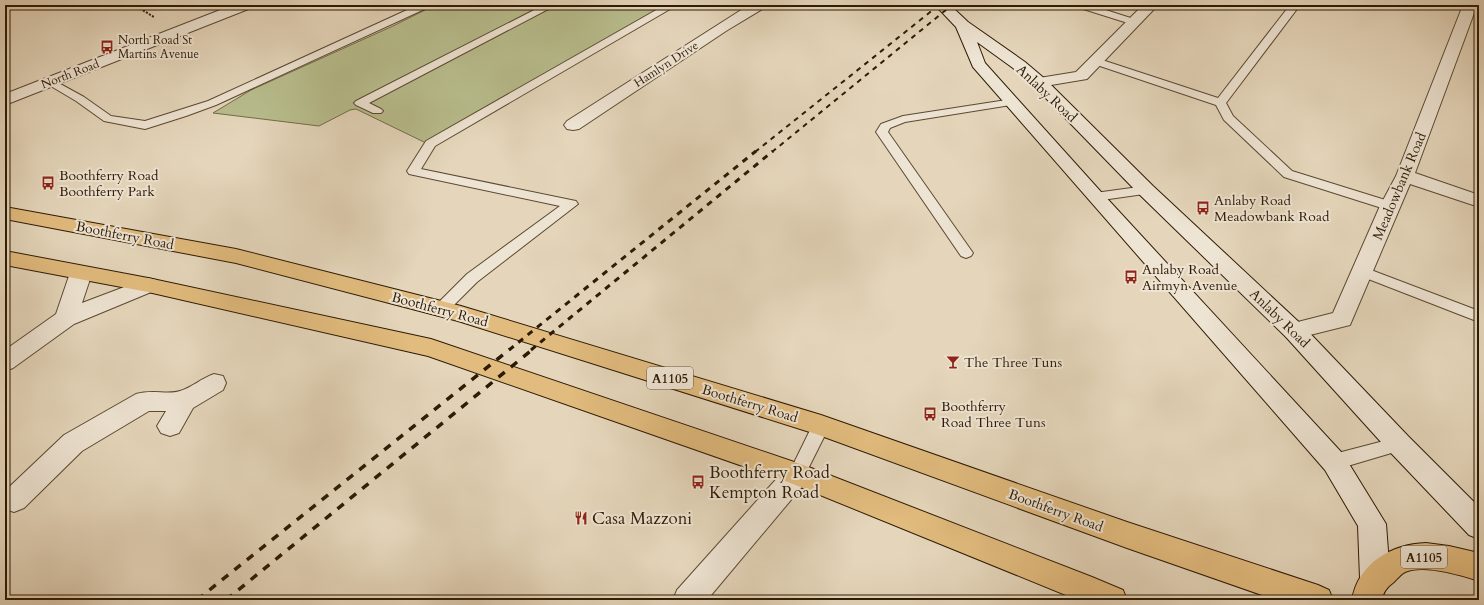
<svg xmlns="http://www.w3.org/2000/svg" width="1484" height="605" font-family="Cardo,serif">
<rect width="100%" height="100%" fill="#e5d6bb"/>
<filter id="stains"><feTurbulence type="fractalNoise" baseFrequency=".005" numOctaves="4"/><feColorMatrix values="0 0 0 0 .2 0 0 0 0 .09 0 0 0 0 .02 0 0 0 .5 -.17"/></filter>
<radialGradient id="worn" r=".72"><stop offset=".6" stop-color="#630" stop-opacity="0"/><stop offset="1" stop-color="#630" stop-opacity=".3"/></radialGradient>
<!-- green -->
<path fill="#b8bd8d" stroke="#726c48" d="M 435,5 L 667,5 L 426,143 L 356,109 L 350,110 L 319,126 L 213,113 L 251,90 L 393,26 Z"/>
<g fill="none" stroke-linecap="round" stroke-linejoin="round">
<!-- service casing -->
<g stroke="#5b4932" stroke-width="2">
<g id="service">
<path d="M 418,5 L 431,5 L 429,7 L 216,105 L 186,116 L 145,129 L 104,121 L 76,101 L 44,82 L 45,80 L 53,80 L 84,97 L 111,116 L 145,121 L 208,101 Z"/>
<path d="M 544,5 L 556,5 L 369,103 L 381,109 L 383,111 L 381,113 L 373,113 L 356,105 L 354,103 L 356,101 Z"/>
<path d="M 665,5 L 677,5 L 435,146 L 421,169 L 571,200 L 576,201 L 578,204 L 477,282 L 446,313 L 441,314 L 436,313 L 433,309 L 436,305 L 467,274 L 560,206 L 409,174 L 407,171 L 426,141 Z"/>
<path d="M 1075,5 L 1090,5 L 1137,20 L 1139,22 L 1134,25 L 1131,24 L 1077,7 Z"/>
<path d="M 1290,5 L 1300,5 L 1226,103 L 1233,116 L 1292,171 L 1395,203 L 1397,206 L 1395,209 L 1390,210 L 1385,209 L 1284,177 L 1224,120 L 1216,105 L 1091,63 L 1090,61 L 1095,58 L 1099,59 L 1218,98 Z"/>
<path d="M 1013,99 L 1017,100 L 1019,102 L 1017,104 L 905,122 L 890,128 L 888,132 L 973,253 L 971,256 L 966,258 L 961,256 L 876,132 L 881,124 L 903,116 Z"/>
<path d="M 1146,186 L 1151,187 L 1152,190 L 1151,193 L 1095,201 L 1090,200 L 1088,197 L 1090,194 L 1095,193 Z"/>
<path d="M 1363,267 L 1479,311 L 1479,322 L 1358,275 L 1356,272 L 1358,269 Z"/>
<path d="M 821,418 L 827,420 L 830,425 L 803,479 L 797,482 L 791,479 L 788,474 L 791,469 L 815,420 Z"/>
<path d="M 1399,437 L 1405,439 L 1408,444 L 1405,449 L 1334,470 L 1328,467 L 1325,462 L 1328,457 L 1334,454 Z"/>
</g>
</g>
<!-- minor casing -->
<g stroke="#5b4932" stroke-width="2">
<g id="minor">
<path d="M 749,5 L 766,5 L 764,8 L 726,31 L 579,129 L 573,130 L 567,129 L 564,125 L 567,121 Z"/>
<path d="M 1143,5 L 1158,5 L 1087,79 L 1039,87 L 1033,85 L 1031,82 L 1033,79 L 1076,72 Z"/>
<path d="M 1463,5 L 1477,5 L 1415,173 L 1479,195 L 1479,207 L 1410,184 L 1350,325 L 1294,339 L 1286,337 L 1283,331 L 1286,325 L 1333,313 L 1380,206 L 1396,176 Z"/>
<path d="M 81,266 L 88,268 L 92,273 L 82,303 L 148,278 L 156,280 L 159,285 L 156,290 L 74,324 L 13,368 L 5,371 L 5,350 L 56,314 L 70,273 L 74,268 Z"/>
<path d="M 214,374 L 223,376 L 226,383 L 223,390 L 193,408 L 179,433 L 170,436 L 161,433 L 157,426 L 166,411 L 149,411 L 82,451 L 24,508 L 14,512 L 5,509 L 5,491 L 64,435 L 136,394 C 152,389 168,395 180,391 C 191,388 202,378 214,374 Z"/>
<path d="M 797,463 L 806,466 L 810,474 L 806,482 L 707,600 L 673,600 L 677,590 L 788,466 Z"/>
</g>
</g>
<!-- tertiary casing -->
<g stroke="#5b4932" stroke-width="2">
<path id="tertiary" d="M 233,5 L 253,5 L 251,8 L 5,105 L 5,94 Z"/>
</g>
<!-- secondary casing -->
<g stroke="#2d1a04" stroke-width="2">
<path id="secondary" d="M 935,5 L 950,5 L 968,22 L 1025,62 L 1045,79 L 1153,186 L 1302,325 L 1408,436 L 1479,507 L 1479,539 L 1469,535 L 1390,452 L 1286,337 L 1139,194 L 1033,85 L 1013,68 L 977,42 L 985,63 L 1102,193 L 1343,454 L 1386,524 L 1390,578 L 1385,588 L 1375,592 L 1365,588 L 1360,578 L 1358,526 L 1325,470 L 973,67 L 956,27 Z"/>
</g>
<!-- primary casing -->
<g stroke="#2d1a04" stroke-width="2">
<g id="primary">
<path d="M 5,207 L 236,249 L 461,306 L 821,415 L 1127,522 L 1318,585 L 1329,590 L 1333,600 L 1276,600 L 1127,548 L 816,434 L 458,321 L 236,263 L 5,219 Z"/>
<path d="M 5,251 L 148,278 L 431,339 L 806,466 L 1092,577 L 1123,590 L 1127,600 L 1078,600 L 788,482 L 428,356 L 148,292 L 5,265 Z"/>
<path d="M 1426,543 L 1449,546 L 1479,553 L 1479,581 C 1461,575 1423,564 1405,572 C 1401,574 1397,579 1394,582 C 1387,587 1383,592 1382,600 L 1352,600 C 1358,563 1392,544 1426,543 Z"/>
</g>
</g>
<!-- path -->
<path stroke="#2d1a04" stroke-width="2" stroke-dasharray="2 1.5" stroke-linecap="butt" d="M 134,5 L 154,17"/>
<!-- service -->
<use href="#service" fill="#eee4d3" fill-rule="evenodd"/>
<!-- minor -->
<use href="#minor" fill="#eee4d3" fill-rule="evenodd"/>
<!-- tertiary -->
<use href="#tertiary" fill="#eee4d3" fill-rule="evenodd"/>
<!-- secondary -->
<use href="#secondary" fill="#eee4d3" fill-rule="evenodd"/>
<!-- primary -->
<use href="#primary" fill="#e2bb7e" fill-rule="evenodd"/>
<!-- rail-far2 -->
<g stroke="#2d1a04" stroke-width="2" stroke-dasharray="5 5" stroke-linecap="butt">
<path d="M 755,152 L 939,5"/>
<path d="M 772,152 L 952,5"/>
</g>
<!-- rail-far1 -->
<g stroke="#2d1a04" stroke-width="3" stroke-dasharray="6 6" stroke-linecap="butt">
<path d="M 509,350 L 756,151"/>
<path d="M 531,350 L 773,151"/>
</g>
<!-- rail -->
<g stroke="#2d1a04" stroke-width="3.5" stroke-dasharray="8 8" stroke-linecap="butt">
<path d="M 197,600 L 510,349"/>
<path d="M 226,600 L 533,349"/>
</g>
</g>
<!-- icons -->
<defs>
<g id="bus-bare" transform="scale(1.08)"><path d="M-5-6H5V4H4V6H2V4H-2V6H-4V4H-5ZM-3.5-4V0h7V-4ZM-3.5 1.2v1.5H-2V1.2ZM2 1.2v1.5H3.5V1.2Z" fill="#8f2418" stroke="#eee4d3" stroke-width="2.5" paint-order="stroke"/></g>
<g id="bar-bare" transform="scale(1.08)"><path d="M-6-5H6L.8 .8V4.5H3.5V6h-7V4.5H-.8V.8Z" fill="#8f2418" stroke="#eee4d3" stroke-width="2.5" paint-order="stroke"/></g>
<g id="restaurant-bare" transform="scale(1.08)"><path d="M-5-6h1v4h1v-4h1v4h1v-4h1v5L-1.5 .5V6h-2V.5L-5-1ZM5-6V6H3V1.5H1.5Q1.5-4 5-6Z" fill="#8f2418" stroke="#eee4d3" stroke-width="2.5" paint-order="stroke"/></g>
</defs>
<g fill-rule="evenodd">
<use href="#bus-bare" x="107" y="47"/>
<use href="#bus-bare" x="48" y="183"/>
<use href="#bus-bare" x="1203" y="208"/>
<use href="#bus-bare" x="1131" y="277"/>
<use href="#bar-bare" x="953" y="362"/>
<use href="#bus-bare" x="930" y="414"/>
<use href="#bus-bare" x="698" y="482"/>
<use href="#restaurant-bare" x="581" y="518"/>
</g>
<g text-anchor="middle" stroke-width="4" stroke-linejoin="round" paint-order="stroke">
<!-- far-poi labels -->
<g font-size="12" fill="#2d1a04" stroke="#eee4d3" text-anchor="start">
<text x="118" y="44">North Road St<tspan x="118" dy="14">Martins Avenue</tspan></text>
</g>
<!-- far-street labels -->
<g font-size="12" fill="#2d1a04" stroke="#eee4d3">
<text transform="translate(666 64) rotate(-33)" y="4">Hamlyn Drive</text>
<text transform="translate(70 74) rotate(-21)" y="4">North Road</text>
</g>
<!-- shield labels -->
<g fill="#eee4d3" stroke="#675742" stroke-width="1">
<rect x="647" y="367" width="46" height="22" rx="3"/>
<rect x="1401" y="546" width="46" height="22" rx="3"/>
</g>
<g font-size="13" font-weight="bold" fill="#2d1a04">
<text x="670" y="383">A1105</text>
<text x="1424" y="562">A1105</text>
</g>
<!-- street labels -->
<g font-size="14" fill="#2d1a04" stroke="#eee4d3">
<text transform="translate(1047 93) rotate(43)" y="5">Anlaby Road</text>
<text transform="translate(1399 186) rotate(-67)" y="5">Meadowbank Road</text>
<text transform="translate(125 235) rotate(11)" y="5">Boothferry Road</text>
<text transform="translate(440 309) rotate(15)" y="5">Boothferry Road</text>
<text transform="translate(1280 318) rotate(44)" y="5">Anlaby Road</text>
<text transform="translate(750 403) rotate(17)" y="5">Boothferry Road</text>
<text transform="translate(1056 510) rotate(20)" y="5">Boothferry Road</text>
</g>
<!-- poi labels -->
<g font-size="14" fill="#2d1a04" stroke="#eee4d3" text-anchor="start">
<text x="59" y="180">Boothferry Road<tspan x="59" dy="16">Boothferry Park</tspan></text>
<text x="1214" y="205">Anlaby Road<tspan x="1214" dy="16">Meadowbank Road</tspan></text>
<text x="1142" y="274">Anlaby Road<tspan x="1142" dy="16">Airmyn Avenue</tspan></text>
<text x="964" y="367">The Three Tuns</text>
<text x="941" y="411">Boothferry<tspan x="941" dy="16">Road Three Tuns</tspan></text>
</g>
<!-- near-poi labels -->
<g font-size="17" fill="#2d1a04" stroke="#eee4d3" text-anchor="start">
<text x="709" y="478">Boothferry Road<tspan x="709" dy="20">Kempton Road</tspan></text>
<text x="592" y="524">Casa Mazzoni</text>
</g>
</g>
<!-- margin -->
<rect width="1484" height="605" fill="none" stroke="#e5d6bb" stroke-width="20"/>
<rect x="6" y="6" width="1472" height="593" fill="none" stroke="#2d1a04" stroke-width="2"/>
<rect x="10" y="10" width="1464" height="585" fill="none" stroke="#2d1a04"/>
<rect width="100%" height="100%" filter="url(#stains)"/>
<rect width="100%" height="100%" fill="url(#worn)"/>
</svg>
